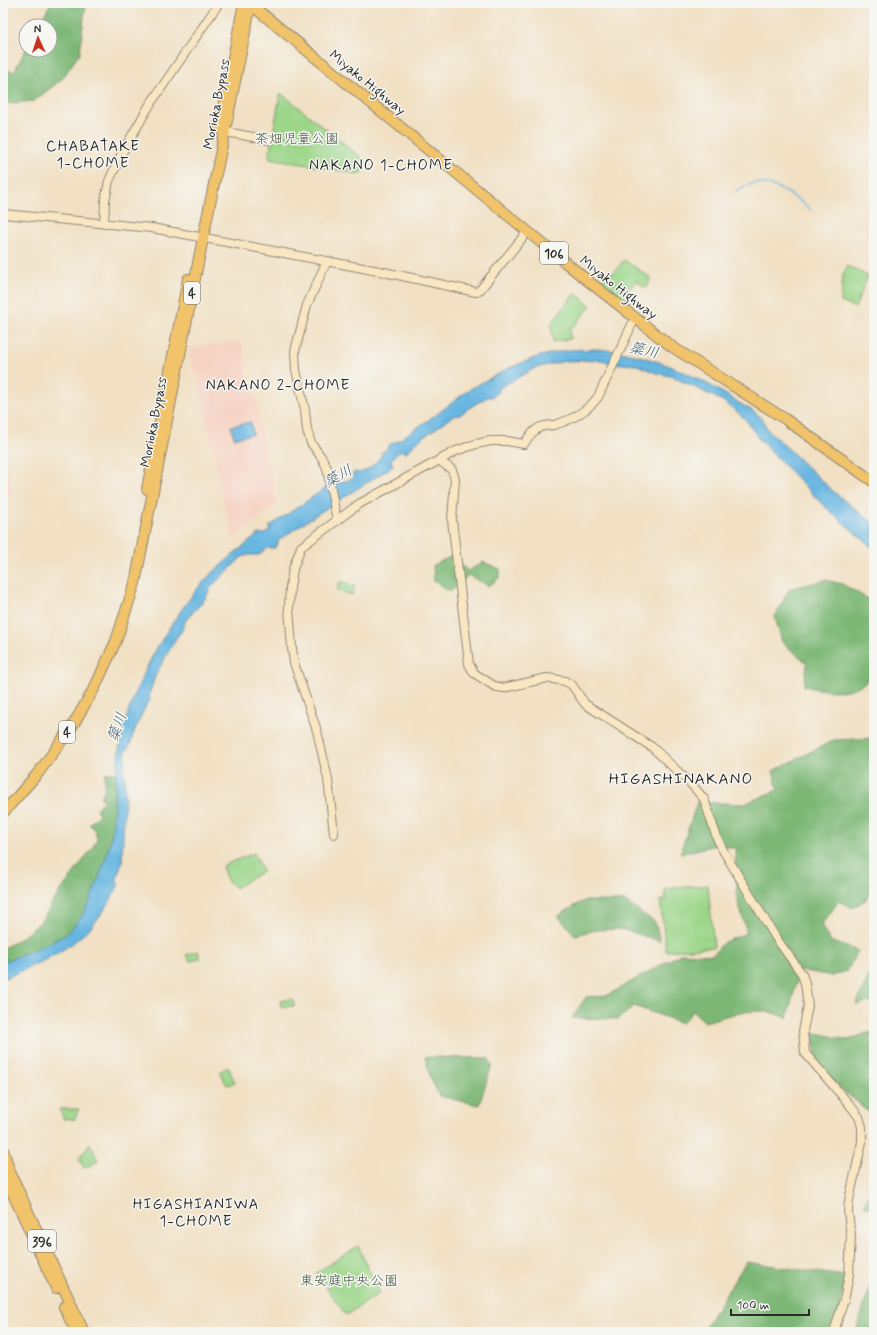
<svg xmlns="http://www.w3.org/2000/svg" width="877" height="1335" font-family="Mynerve,'Klee One',sans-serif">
<rect width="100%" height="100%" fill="#f6f6f2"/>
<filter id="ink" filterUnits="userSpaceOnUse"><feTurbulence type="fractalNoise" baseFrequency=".025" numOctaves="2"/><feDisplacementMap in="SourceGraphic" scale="8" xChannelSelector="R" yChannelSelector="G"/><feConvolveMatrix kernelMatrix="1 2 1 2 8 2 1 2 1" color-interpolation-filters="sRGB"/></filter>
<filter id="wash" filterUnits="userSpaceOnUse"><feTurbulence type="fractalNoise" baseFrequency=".012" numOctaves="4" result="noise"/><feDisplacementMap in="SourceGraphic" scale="16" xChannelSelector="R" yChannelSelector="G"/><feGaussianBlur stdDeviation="0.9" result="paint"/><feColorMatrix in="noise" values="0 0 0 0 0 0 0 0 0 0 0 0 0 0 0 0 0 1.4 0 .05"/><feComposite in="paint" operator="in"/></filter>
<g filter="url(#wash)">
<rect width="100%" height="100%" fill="#f1e0c3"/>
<!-- built -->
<g fill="#f6d2c3">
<path d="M 242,341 L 247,371 L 256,396 L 258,417 L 277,504 L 232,538 L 198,380 L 192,366 L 188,348 Z"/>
<path d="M 3,437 L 5,464 L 14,495 L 3,497 Z"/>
</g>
<!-- green -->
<g fill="#9bd689" stroke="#63805a">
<path d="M 282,94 L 363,159 L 365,161 L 361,173 L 358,174 L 270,158 L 269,155 L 280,95 Z"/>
<path d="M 624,260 L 651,278 L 646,288 L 636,281 L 622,298 L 601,281 L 609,271 L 613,274 Z"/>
<path d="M 847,266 L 868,276 L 855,308 L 841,302 L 842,277 Z"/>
<path d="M 575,293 L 591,306 L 573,327 L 570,327 L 570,339 L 553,342 L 551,323 Z"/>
<path d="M 340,581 L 355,586 L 352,595 L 337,590 Z"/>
<path d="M 254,853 L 263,871 L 235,888 L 227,880 L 222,866 Z"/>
<path d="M 708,885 L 714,947 L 666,951 L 660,900 L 666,900 L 665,889 Z"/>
<path d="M 198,951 L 200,959 L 190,961 L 186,955 Z"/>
<path d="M 293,999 L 294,1006 L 281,1007 L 280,1001 Z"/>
<path d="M 228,1066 L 235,1083 L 227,1085 L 220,1072 Z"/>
<path d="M 60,1109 L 79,1109 L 74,1120 L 67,1118 L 64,1120 Z"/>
<path d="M 90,1143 L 98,1161 L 84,1168 L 79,1158 Z"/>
<path d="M 358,1246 L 380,1293 L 346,1315 L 316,1273 Z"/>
</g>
<!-- forest -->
<g fill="#7cb775" stroke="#547150">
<path d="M 51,3 L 87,3 L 84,16 L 80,53 L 62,79 L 34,101 L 3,104 L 3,68 L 14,72 L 26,49 L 50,50 L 50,26 L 38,26 Z"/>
<path d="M 452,556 L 468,571 L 483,562 L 500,569 L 500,577 L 489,586 L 468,575 L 461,583 L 450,592 L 434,581 L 433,565 Z"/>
<path d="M 826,580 L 842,584 L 874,602 L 874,674 C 854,697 831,692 804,686 L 807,663 L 782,642 L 775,617 L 789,589 Z"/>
<path d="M 874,738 L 874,891 L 870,891 L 867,899 L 852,908 L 839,901 L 821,925 L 830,941 L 858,951 L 847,971 L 832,976 L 800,970 L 787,1018 L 767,1011 L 740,1012 L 705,1022 L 693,1011 L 682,1023 L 634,1006 L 619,1019 L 572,1018 L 586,997 L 606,996 L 682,953 L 713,955 L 724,942 L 747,933 L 737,898 L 735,848 L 715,845 L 680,854 L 697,802 L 744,804 L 778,790 L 773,771 L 834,740 Z"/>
<path d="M 105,773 L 118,773 C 115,793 115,812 112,831 C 107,860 90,918 65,935 C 46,948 24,954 3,962 L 3,948 C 23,938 43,925 52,903 L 93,847 L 97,839 L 95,830 L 89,824 L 99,814 L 96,809 L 104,800 L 100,797 L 104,792 Z"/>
<path d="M 583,901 L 624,901 L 655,922 L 660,941 L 621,929 L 596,930 L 575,935 L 558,916 Z"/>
<path d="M 874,970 L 874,1004 L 867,1002 L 856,1005 L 871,971 Z"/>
<path d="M 812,1032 L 848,1040 L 867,1033 L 874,1032 L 874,1116 L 838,1086 L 817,1059 Z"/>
<path d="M 425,1057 L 488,1058 L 492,1065 L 479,1105 L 439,1096 L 430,1076 Z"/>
<path d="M 874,1182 L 874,1208 L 864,1206 Z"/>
<path d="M 746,1262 L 845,1276 L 837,1332 L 702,1332 Z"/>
<path d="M 872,1265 L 874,1265 L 874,1332 L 856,1332 L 869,1289 Z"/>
</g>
<!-- water -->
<g fill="#66b6e1" stroke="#487086">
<path d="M 597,349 C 652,354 693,373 739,403 C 746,407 759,414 764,421 C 765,423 765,426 767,429 L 835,493 L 874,524 L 874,549 L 823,505 L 759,439 L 746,420 L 736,411 L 723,401 L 671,376 L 656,373 L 637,365 L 610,363 L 603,360 L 565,361 L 535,368 L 499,388 L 499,392 L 492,397 L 487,397 L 469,408 L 460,415 L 453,416 L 419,440 L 406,453 L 404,453 L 404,449 L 396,454 L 391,460 L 393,466 C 355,491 315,514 278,541 L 278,544 L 275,548 L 268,548 L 259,555 L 248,555 L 242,557 L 211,587 L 205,599 L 186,620 L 181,632 L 176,638 L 156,674 L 149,695 L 150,701 L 147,703 L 134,732 L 130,745 L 125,753 L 125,763 L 123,768 L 125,780 L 125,795 L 122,861 L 116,882 L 119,884 C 92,941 58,955 3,979 L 3,962 C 20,955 37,949 53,941 C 57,939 63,937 66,934 C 83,919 91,900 98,880 C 104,864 110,847 112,830 C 116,793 115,755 126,719 C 141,671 167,626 199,587 C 214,570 233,555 251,540 L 259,534 C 265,535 271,532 270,526 L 334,482 C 339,483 348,481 353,478 L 353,473 L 355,472 C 366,475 375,463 382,455 L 381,453 L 388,448 L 388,446 L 394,442 L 396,442 L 437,414 L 470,389 L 509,368 L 537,357 L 553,353 L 569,350 Z"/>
<path d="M 251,422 L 253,434 L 234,438 L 231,426 Z"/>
</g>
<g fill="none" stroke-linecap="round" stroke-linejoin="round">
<!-- stream -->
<g stroke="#66b6e1" stroke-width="1.5">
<path d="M 736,191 C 741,188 750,183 757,183 C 776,183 797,198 811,210"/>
<path d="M 868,235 L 874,239"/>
</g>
</g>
</g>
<g filter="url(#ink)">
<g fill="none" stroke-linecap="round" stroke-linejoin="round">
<!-- secondary casing -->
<g stroke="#8e8677" stroke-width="10">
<g id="secondary">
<path d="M 226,132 L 269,140"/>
<path d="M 3,214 L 152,228 L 384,272 L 476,292 L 479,291 L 528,231"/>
<path d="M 104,224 L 105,201 L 109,181 L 122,153 L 149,106 L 219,3"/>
<path d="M 327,261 L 307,305 L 295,351 L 296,370 L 305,410 L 307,430 L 311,443 L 322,458 L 327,468 L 337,521"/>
<path d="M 439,460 L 452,470 L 455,479 L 452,520 L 469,664 L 474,673 L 494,686 L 503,688 L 547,678 L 565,681 L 572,685 L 585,704 L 652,747 L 692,785 L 704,799 L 717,838 L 724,852 L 776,938 L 802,974 L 805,983 L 808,1006 L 803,1031 L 805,1053 L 850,1105 L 859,1117 L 862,1127 L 862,1142 L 849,1200 L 848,1212 L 851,1236 L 849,1274 L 845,1296 L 834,1332"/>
<path d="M 334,834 L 328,779 L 317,731 L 294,663 L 292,648 L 289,608 L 290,588 L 293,569 L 301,547 L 359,504 L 456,451 L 476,444 L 491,441 L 507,441 L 524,444 C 528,438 532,431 539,428 C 543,425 549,426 554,425 C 572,420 587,411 598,397 L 635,318"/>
</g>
</g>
<!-- highway casing -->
<g stroke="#8e8677" stroke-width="12">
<g id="highway">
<path d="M 249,3 L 582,276 L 671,346 L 785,419 L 874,482"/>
<path d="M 219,127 L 244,3"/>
<path d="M 147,489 L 188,279"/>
<path d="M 3,813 L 39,772 L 73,725 L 95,687 L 116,641 L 135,583 L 203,238 L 251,3"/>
<path d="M 3,1150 L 10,1172 L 25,1205 L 84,1332"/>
<path d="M 3,1172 L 56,1288"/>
<path d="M 64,1307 L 76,1332"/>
</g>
</g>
<!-- secondary -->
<use href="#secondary" stroke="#f9e7c3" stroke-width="8"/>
<!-- highway -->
<use href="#highway" stroke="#f1c36a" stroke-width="10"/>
</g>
</g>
<g text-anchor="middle" stroke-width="3" stroke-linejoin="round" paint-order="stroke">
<!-- shield labels -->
<g fill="#f6f6f2" stroke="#686867" stroke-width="1">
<rect x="540" y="242" width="28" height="22" rx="3"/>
<rect x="184" y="282" width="16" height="22" rx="3"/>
<rect x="59" y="721" width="16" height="22" rx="3"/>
<rect x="28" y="1230" width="28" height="22" rx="3"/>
</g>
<g font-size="13" font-weight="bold" fill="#2b2b2b">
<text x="554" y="258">106</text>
<text x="192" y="298">4</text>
<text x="67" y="737">4</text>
<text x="42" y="1246">396</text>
</g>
<!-- street labels -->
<g font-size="14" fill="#2b2b2b" stroke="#f6f6f2">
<text transform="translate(368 82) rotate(39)" y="5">Miyako Highway</text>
<text transform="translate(216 104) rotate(-79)" y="5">Morioka Bypass</text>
<text transform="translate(619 287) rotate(38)" y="5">Miyako Highway</text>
<text transform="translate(153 422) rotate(-79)" y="5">Morioka Bypass</text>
</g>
<!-- park labels -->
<g font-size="14" fill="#475642" stroke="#f6f6f2">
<text x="297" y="143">茶畑児童公園</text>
<text x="349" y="1285">東安庭中央公園</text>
</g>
<!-- neighbourhood labels -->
<g font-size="15" letter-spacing="1" fill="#2b2b2b" stroke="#f6f6f2">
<text x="93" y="151">CHABATAKE<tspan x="93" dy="17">1-CHOME</tspan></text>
<text x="381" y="170">NAKANO 1-CHOME</text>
<text x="278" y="390">NAKANO 2-CHOME</text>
<text x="196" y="1209">HIGASHIANIWA<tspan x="196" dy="17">1-CHOME</tspan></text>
</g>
<!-- water labels -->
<g font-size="15" font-style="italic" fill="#405c6b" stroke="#f6f6f2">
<text transform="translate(644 350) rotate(12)" y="5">簗川</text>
<text transform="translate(338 476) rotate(-30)" y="5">簗川</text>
<text transform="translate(117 727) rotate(-71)" y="5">簗川</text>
</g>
<!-- quarter labels -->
<g font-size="16" letter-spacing="1" fill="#2b2b2b" stroke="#f6f6f2">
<text x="681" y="784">HIGASHINAKANO</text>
</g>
</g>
<!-- margin -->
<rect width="877" height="1335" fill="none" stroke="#f6f6f2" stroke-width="16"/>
<!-- north arrow -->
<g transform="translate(38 38) rotate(357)"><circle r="19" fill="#f6f6f2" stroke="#a5a5a2"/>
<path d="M0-3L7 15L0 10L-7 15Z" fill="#c8321e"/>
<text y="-6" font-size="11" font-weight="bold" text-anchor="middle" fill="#2b2b2b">N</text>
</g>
<!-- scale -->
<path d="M731 1309v6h78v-6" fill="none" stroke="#2b2b2b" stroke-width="2"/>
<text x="737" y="1309" font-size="12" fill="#2b2b2b" stroke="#f6f6f2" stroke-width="3" paint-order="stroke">100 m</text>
</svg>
